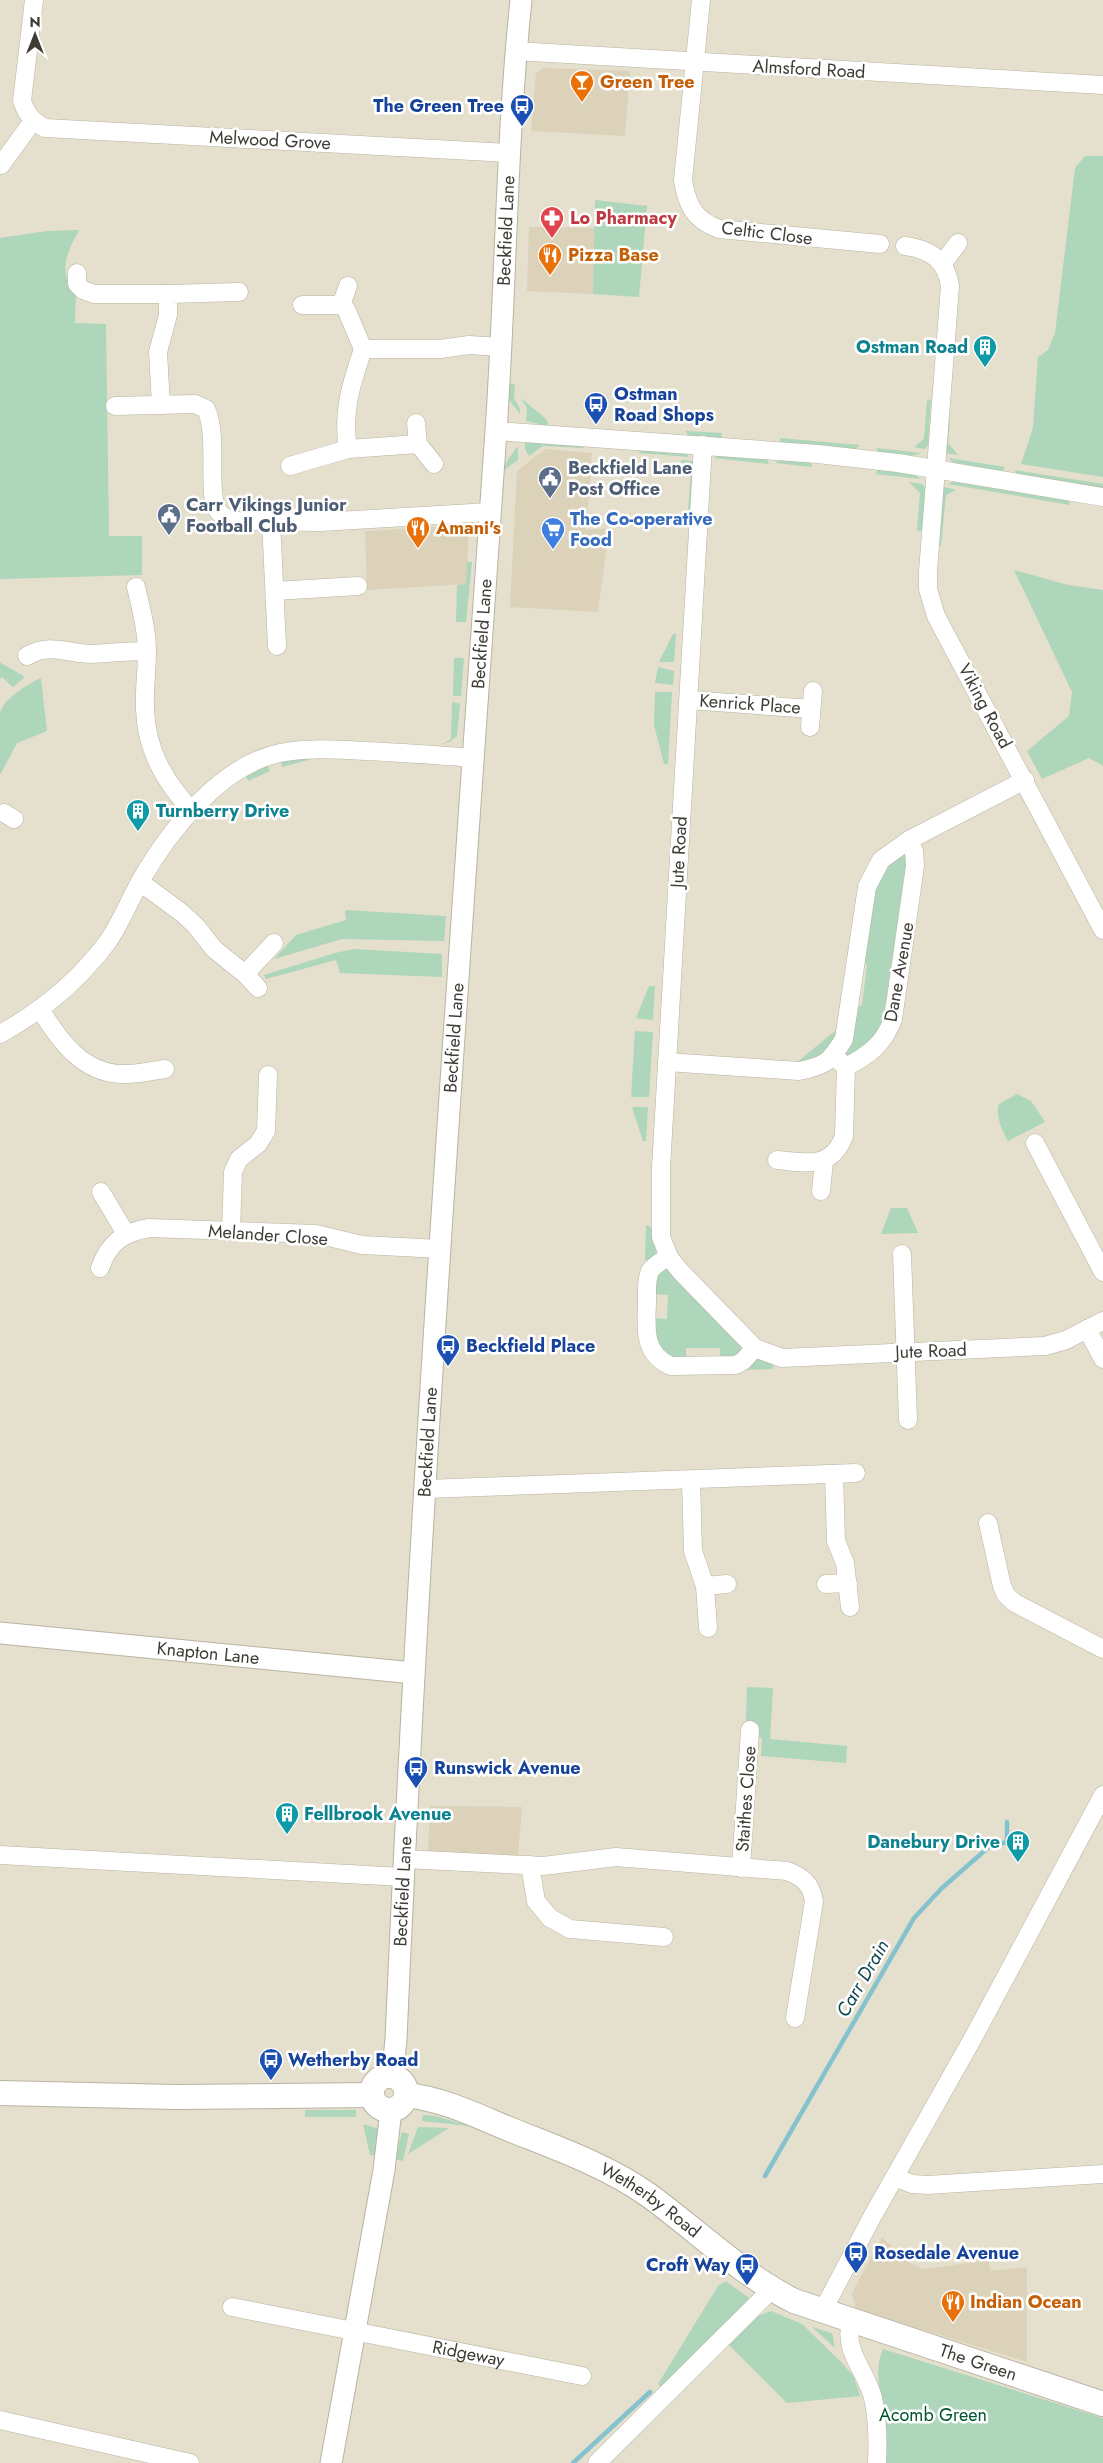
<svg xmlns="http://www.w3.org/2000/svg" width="1103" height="2463" font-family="Jost,sans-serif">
<rect width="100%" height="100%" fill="#e5dfcd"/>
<!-- built -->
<g fill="#dbd2b9">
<path d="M 543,68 L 630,71 L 625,136 L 531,131 L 536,73 Z"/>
<path d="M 529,227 L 595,228 L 593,294 L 527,291 Z"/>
<path d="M 545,449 L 592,453 L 586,530 L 609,528 L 598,612 L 510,607 L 517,471 Z"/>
<path d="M 469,525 L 466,584 L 367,590 L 365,531 Z"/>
<path d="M 430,1806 L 522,1807 L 518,1856 L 428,1852 Z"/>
<path d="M 882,2237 L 908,2262 L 924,2269 L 989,2260 L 990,2271 L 1027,2267 L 1027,2362 L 856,2309 L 852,2293 Z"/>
</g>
<!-- green -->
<g fill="#add6ba">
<path d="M 1085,156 L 1103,156 L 1103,477 L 1021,464 L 1033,428 L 1038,357 L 1048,350 L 1055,333 L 1075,168 Z"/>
<path d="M 595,200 L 647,206 L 639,297 L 593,294 Z"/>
<path d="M 79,230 C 67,253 57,271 76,294 L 75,323 L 106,324 L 109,536 L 142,536 L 142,575 L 0,579 L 0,238 L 47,231 Z"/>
<path d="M 507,382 L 515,385 L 514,398 L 520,409 L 520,414 L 509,400 Z"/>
<path d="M 521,398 L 546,419 L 549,426 L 526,421 L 527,408 Z"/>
<path d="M 931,399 L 928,445 L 925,449 L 914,447 L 924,439 L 927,401 Z"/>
<path d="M 945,419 L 950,419 L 948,443 L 958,455 L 945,453 Z"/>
<path d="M 686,431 L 722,433 L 721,439 L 688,437 Z"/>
<path d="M 780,438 L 859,445 L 856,450 L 781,444 Z"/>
<path d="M 531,440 L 582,442 L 584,448 L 543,446 L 529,456 L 525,449 L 525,442 Z"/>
<path d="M 518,446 L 518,460 L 503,471 L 508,459 Z"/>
<path d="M 641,447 L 686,453 L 689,457 L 639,453 Z"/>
<path d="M 876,448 L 921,453 L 909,457 L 879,453 Z"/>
<path d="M 720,454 L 766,457 L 769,464 L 714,458 Z"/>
<path d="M 780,458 L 810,461 L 812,467 L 776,463 Z"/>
<path d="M 948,458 L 1005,467 L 1002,474 L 958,466 Z"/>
<path d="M 680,460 L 693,461 L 695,471 L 693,508 L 688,510 L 691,473 Z"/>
<path d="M 878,468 L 913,474 L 921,479 L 876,474 Z"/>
<path d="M 1015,470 L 1103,484 L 1103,490 L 1017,475 Z"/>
<path d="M 957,480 L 1068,498 L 1070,505 L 948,484 Z"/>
<path d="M 909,482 L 922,484 L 925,487 L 923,530 L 917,531 L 920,493 Z"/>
<path d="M 944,487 L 956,490 L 946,495 L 941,546 L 936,543 L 940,491 Z"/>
<path d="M 467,562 L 472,562 L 466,622 L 456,622 L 457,585 L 466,584 Z"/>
<path d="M 1014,570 L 1068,585 L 1103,590 L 1103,766 L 1089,758 L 1042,779 L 1027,751 L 1069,716 L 1072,692 Z"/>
<path d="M 673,634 L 676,634 L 674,662 L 659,662 Z"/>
<path d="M 454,658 L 464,658 L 461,696 L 453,696 Z"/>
<path d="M 0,661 L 1,663 L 25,677 L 13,687 L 2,677 L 0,679 Z"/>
<path d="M 658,667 L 674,671 L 673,685 L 655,683 Z"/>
<path d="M 41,678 L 47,731 L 17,743 L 0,775 C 0,760 0,726 0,713 C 4,698 28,684 41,678 Z"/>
<path d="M 655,692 L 672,692 L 668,764 L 664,764 L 654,725 Z"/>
<path d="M 452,702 L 460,704 L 457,736 L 451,741 L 441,745 L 451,739 Z"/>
<path d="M 319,757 L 282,767 L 281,759 Z"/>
<path d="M 267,763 L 270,771 L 248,781 L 245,773 Z"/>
<path d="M 904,853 L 907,858 L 907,865 L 882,1026 L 877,1036 L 851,1057 L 845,1054 L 855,1009 L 862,1005 L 867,965 L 862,957 L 871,888 L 885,861 Z"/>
<path d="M 345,910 L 446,916 L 444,941 L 342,939 L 274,959 L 296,935 L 346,920 Z"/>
<path d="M 354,949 L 442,954 L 442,977 L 340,973 L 336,960 L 266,979 L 264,975 L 335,953 Z"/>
<path d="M 649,986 L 655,986 L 653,1020 L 636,1018 Z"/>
<path d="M 841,1026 L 839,1034 L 821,1058 L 795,1064 Z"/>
<path d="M 635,1031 L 653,1032 L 649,1097 L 631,1097 Z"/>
<path d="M 1017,1094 L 1031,1101 L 1045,1122 L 1008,1141 C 1002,1130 995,1116 999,1104 Z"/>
<path d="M 632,1107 L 648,1107 L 646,1141 L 643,1141 Z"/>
<path d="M 891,1208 L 907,1208 L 918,1233 L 881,1234 Z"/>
<path d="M 646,1225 L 651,1227 C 653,1238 660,1249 654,1260 L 645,1260 Z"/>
<path d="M 666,1266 L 742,1346 L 741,1355 L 720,1361 L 720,1348 L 686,1348 L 686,1361 L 663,1357 L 650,1318 L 667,1319 L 668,1295 L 652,1294 L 653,1277 Z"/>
<path d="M 753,1356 L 773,1362 L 773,1369 L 745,1370 Z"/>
<path d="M 747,1687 L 773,1688 L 770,1739 L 847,1746 L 846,1763 L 761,1756 L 762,1738 L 755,1737 L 756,1723 L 746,1722 Z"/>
<rect x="305" y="2110" width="51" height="7"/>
<path d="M 423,2115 L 436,2116 L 469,2126 L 422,2121 Z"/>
<path d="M 363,2124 L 383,2130 L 378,2156 L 370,2155 Z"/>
<path d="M 418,2127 L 449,2128 L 408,2154 Z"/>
<path d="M 402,2132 L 409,2134 L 403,2161 L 395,2159 Z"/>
<path d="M 724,2282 L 727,2282 L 749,2298 L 749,2304 L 662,2389 L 658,2384 L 718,2286 Z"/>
<path d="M 771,2311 L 802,2324 L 842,2363 L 854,2377 L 860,2396 L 787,2403 L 728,2344 L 755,2317 Z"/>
<path d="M 812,2327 L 832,2333 L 835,2348 Z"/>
<path d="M 883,2349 L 1103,2418 L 1103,2463 L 885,2463 C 886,2452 887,2442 886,2431 C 885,2403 871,2376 883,2349 Z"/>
</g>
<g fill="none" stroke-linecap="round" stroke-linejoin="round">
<!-- stream -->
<g stroke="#84c2cd" stroke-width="4.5">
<path d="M 765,2176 L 914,1918 L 942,1888 L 990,1846 L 1007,1842 L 1007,1822"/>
<path d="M 573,2463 L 650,2392"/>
</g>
<!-- minor casing -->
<g stroke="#b9b3a1" stroke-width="19">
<g id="minor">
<path d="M 34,0 L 22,101 C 27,115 32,121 45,128 L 509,153"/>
<path d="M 701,0 L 683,180 C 687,205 694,220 719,229 L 880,244"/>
<path d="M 515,51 L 1103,85"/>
<path d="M 1,165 L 33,121"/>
<path d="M 905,246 C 930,249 946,260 950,286 L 928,572 L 928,589 L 936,616 L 1103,930"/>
<path d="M 943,263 L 958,243"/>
<path d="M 77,273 L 77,284 L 83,290 L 94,294 L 168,294"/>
<path d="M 302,305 L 341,305 L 346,309 L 363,349"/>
<path d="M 341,305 L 348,286"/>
<path d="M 363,349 L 440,349 L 469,345 L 501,347"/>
<path d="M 161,405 L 158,352 L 168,315 L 168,294 L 239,292"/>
<path d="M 115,406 L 195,404 L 206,409 C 219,436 206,495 218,511 C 223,518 230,519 238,521 L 321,522 L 489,512"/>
<path d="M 416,423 L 418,444 L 434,464"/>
<path d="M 496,431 L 818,454 L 898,463 L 1103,497"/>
<path d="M 703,445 L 661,1168 L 661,1237 L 669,1257 L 681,1272 L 755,1348 L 782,1358 L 1045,1346 L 1066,1340 L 1103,1321"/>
<path d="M 348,449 C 342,411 351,385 363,349"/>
<path d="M 290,466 L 348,449 L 418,444"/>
<path d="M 271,521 L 277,646"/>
<path d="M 136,587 C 141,608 147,630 147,651 C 147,671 144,690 145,709 C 146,750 165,782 192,811"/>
<path d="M 275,591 L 358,586"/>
<path d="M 27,656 C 51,642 67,654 92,654 C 110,653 128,651 147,651"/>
<path d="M 689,700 L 811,709"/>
<path d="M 810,727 L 813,691"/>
<path d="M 4,813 L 14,819"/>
<path d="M 140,882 L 182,913 L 196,926 L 214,949 L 245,974 L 258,988"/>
<path d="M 245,974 L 274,943"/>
<path d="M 40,1009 C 59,1040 82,1073 122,1074 C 136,1075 151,1071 165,1069"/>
<path d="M 0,1034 C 42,1011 77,982 106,944 C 120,925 129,901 141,880 C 169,831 221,765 280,753 C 308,747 338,750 367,751 C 402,753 438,755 473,758"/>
<path d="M 834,1056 L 846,1067 C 869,1055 884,1044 893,1019 L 915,866 L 914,851 L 909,840"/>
<path d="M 667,1062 L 799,1071 C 825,1066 830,1062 844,1039 L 867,887 L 881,860 L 909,840 L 1025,780"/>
<path d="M 1035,1143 L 1103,1272"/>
<path d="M 777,1160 C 806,1163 832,1169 844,1136 L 846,1067"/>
<path d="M 821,1191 L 824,1161"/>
<path d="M 101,1192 L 126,1234"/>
<path d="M 231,1231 L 233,1172 L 239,1159 L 258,1144 L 266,1131 L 268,1075"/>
<path d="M 902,1254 L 908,1420"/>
<path d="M 669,1257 C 663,1260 654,1265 650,1271 C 646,1280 647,1292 647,1302 C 646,1329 643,1354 671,1366 L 736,1365 L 743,1361 L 755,1348"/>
<path d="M 100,1268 C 109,1243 123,1232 149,1228 L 316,1234 L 362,1245 L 441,1249"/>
<path d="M 1087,1329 L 1103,1359"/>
<path d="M 834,1474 L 836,1541 L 845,1563 L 850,1607"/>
<path d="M 691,1480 L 693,1551 L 705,1586 L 708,1628"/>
<path d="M 426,1489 L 856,1473"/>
<path d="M 988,1523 L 1002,1586 L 1006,1595 L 1015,1603 L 1103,1649"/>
<path d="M 826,1584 L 848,1583"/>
<path d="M 705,1586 L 727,1584"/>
<path d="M 0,1855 L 403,1877"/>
<path d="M 404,1859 L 543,1866 L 616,1857 L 787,1871 C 803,1877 811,1884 814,1901 L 795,2018"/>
<path d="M 530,1865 L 536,1901 L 550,1918 L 570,1929 L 664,1937"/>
<path d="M 741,1868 L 750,1730"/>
<path d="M 895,2177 L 912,2184 L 928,2185 L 1103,2174"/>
<path id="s1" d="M 232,2307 L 582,2376"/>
<path d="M 822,2312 L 872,2217 L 973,2038 L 1103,1795"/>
<path d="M 851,2322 C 843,2352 866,2370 873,2398 C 878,2419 878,2441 877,2463"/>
<path d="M 0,2420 L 190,2463"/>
<path d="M 597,2463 L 771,2290"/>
</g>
</g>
<!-- tertiary casing -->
<g stroke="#b9b3a1" stroke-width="23">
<g id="tertiary">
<path id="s2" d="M 0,1633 L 414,1673"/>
<path id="s3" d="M 392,2077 L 396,2040 C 419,1503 459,966 496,431 C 506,287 506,143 521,0"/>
<path d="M 331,2463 L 384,2170 L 391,2110"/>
</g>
</g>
<!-- secondary casing -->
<g stroke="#b9b3a1" stroke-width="26">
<g id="secondary">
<circle cx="389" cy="2093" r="17"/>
<path d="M 0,2093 L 176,2097 L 372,2095"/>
<path id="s4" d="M 406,2095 C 444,2099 479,2117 514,2131 C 559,2149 607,2166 647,2194 C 697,2230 739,2273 794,2301 L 1103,2404"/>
</g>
</g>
<!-- minor -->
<use href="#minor" stroke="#fff" stroke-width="18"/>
<!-- tertiary -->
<use href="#tertiary" stroke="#fff" stroke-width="21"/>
<!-- secondary -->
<use href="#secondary" stroke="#fff" stroke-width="24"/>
</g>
<!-- icons -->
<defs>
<g id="bar-pin" transform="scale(1.25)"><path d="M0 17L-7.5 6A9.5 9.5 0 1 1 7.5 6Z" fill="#e8710a" stroke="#fff"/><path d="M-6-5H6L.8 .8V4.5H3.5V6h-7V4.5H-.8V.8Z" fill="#fff"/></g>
<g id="bus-pin" transform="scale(1.25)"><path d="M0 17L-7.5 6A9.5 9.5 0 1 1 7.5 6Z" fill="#1a4fb4" stroke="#fff"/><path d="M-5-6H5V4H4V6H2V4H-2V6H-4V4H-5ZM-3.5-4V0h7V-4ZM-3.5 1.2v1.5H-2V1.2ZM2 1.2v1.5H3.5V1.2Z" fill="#fff"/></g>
<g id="pharmacy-pin" transform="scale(1.25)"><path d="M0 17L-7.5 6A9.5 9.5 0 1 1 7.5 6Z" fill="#e0444e" stroke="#fff"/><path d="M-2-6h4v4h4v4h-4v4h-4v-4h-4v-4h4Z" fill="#fff"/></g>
<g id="restaurant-pin" transform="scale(1.25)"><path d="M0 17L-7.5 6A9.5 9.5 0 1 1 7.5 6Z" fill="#e8710a" stroke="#fff"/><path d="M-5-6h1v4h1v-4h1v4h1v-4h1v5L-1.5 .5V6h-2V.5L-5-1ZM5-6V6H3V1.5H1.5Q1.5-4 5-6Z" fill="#fff"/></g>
<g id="building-pin" transform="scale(1.25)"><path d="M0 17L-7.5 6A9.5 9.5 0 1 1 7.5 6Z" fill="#0f9aa8" stroke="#fff"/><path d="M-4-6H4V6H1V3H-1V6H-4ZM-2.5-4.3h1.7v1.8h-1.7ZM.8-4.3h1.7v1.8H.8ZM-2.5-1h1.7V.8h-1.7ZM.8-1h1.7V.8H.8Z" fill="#fff"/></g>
<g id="civic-pin" transform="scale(1.25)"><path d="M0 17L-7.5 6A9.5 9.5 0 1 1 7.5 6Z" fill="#5c6f8a" stroke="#fff"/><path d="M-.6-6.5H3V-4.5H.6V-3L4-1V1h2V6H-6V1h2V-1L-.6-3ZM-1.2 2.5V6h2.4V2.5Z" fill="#fff"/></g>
<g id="supermarket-pin" transform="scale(1.25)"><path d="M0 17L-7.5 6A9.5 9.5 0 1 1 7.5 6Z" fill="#3f7fe0" stroke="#fff"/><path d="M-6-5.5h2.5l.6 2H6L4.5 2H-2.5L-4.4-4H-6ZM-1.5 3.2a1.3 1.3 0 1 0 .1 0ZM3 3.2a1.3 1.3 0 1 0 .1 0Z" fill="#fff"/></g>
</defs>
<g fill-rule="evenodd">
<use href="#bar-pin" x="582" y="82"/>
<use href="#bus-pin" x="522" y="106"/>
<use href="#pharmacy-pin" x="552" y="218"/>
<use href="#restaurant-pin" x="550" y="255"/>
<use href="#building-pin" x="985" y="347"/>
<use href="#bus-pin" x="596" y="404"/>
<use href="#civic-pin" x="550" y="478"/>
<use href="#civic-pin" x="169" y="515"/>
<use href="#restaurant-pin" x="418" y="528"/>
<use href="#supermarket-pin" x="553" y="529"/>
<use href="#building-pin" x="138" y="811"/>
<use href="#bus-pin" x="448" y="1346"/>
<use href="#bus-pin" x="416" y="1768"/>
<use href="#building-pin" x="287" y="1814"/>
<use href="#building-pin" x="1018" y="1842"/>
<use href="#bus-pin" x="271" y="2060"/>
<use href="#bus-pin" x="856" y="2253"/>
<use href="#bus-pin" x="747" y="2265"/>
<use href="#restaurant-pin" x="953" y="2302"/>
</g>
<g text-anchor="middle" stroke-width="5" stroke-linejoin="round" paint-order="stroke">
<!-- street labels -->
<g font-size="18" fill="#3e3c35" stroke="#fff">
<text transform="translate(809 69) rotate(3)" y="6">Almsford Road</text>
<text transform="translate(270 140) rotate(3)" y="6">Melwood Grove</text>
<text dy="6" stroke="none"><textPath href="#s3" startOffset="1850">Beckfield Lane</textPath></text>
<text transform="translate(767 233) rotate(7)" y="6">Celtic Close</text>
<text dy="6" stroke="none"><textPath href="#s3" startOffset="1446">Beckfield Lane</textPath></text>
<text transform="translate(750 704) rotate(4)" y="6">Kenrick Place</text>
<text transform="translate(985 706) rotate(62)" y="6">Viking Road</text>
<text transform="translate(679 852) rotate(-87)" y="6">Jute Road</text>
<text transform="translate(899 972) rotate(-80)" y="6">Dane Avenue</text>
<text dy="6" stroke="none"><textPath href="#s3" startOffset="1041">Beckfield Lane</textPath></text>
<text transform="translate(268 1235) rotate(4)" y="6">Melander Close</text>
<text transform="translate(931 1351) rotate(-2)" y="6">Jute Road</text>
<text dy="6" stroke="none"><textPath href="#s3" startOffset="636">Beckfield Lane</textPath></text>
<text dy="6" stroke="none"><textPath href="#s2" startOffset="209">Knapton Lane</textPath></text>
<text transform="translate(746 1799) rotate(-86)" y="6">Staithes Close</text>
<text dy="6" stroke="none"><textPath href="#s3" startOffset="186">Beckfield Lane</textPath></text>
<text dy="6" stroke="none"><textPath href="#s4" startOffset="268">Wetherby Road</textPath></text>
<text dy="6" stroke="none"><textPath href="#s1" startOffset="241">Ridgeway</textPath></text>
<text dy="6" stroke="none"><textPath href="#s4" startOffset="638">The Green</textPath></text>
</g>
<!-- food labels -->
<g font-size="18" font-weight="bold" fill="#c56008" stroke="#fff" text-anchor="start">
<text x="600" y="88">Green Tree</text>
<text x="568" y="261">Pizza Base</text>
<text x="436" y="534">Amani's</text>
<text x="970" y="2308">Indian Ocean</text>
</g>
<!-- transit labels -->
<g font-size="18" font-weight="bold" fill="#164399" stroke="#fff" text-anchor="start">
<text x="504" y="112" text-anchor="end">The Green Tree</text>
<text x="614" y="400">Ostman<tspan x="614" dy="21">Road Shops</tspan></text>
<text x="466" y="1352">Beckfield Place</text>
<text x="434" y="1774">Runswick Avenue</text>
<text x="288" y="2066">Wetherby Road</text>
<text x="874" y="2259">Rosedale Avenue</text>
<text x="730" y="2271" text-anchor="end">Croft Way</text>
</g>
<!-- health labels -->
<g font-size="18" font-weight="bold" fill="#be3a42" stroke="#fff" text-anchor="start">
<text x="570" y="224">Lo Pharmacy</text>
</g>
<!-- culture labels -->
<g font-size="18" font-weight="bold" fill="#0d838f" stroke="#fff" text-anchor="end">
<text x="968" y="353">Ostman Road</text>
<text x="156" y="817" text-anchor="start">Turnberry Drive</text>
<text x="304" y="1820" text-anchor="start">Fellbrook Avenue</text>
<text x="1000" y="1848">Danebury Drive</text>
</g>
<!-- service labels -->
<g font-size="18" font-weight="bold" fill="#4e5e75" stroke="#fff" text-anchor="start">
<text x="568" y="474">Beckfield Lane<tspan x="568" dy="21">Post Office</tspan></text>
<text x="186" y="511">Carr Vikings Junior<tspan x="186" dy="21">Football Club</tspan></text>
</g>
<!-- shop labels -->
<g font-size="18" font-weight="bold" fill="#366cbe" stroke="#fff" text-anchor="start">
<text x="570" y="525">The Co-operative<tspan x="570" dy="21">Food</tspan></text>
</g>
<!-- park labels -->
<g font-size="18" fill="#01542f" stroke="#fff">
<text x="933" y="2421">Acomb Green</text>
</g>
<!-- water labels -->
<g font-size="19" font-style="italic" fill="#0d464f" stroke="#fff">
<text transform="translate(862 1978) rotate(-60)" y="7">Carr Drain</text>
</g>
</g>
<!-- north arrow -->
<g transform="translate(35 35)" stroke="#ffffff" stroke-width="4" paint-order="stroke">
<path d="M0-4L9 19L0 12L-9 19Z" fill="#3e3c35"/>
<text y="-8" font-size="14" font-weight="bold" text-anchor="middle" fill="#3e3c35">N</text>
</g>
</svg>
